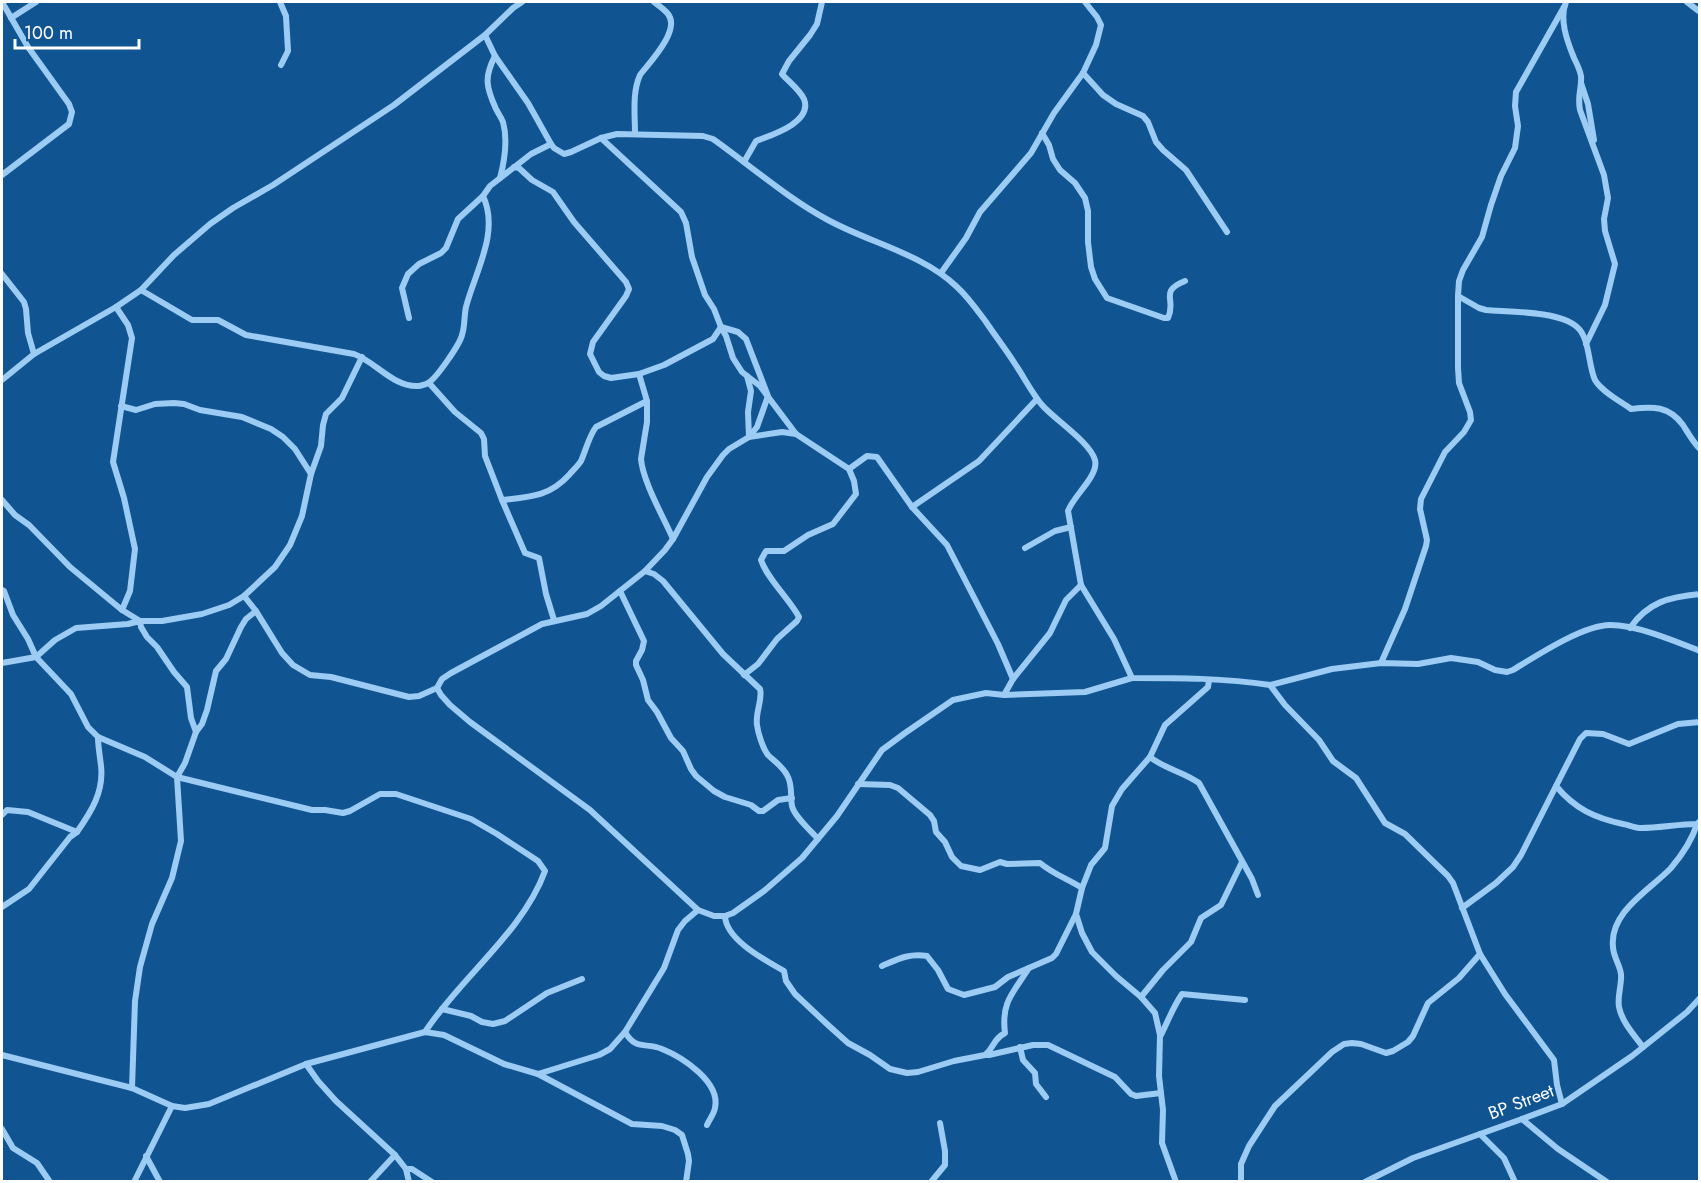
<svg xmlns="http://www.w3.org/2000/svg" width="1701" height="1183" font-family="Jost,sans-serif">
<rect width="100%" height="100%" fill="#105592"/>
<g fill="none" stroke-linecap="round" stroke-linejoin="round">
<!-- street -->
<g stroke="#9ccbf3" stroke-width="6">
<path d="M 280,2 L 286,16 L 288,51 L 281,65"/>
<path d="M 1566,2 C 1559,19 1567,41 1574,58 C 1577,64 1580,70 1581,76 C 1582,89 1577,95 1580,110 L 1604,175 L 1608,198 L 1604,219 L 1605,231 L 1615,264 L 1605,305 L 1586,344"/>
<path d="M 1687,2 L 1700,12"/>
<path d="M 1564,7 L 1516,92 L 1515,106 L 1518,126 L 1515,148 L 1501,176 L 1491,205 L 1482,237 L 1463,270 L 1459,281 L 1458,296 L 1479,308 L 1486,310 C 1510,312 1559,311 1577,327 C 1590,338 1588,365 1595,380 C 1602,392 1620,401 1631,409 C 1653,406 1669,406 1683,425 C 1688,433 1693,442 1700,449"/>
<path d="M 11,18 L 36,2"/>
<path d="M 485,35 L 495,56 L 528,103 L 551,144 L 554,148 L 564,154 L 571,152 L 601,138 L 617,134 L 703,136 L 713,139 C 751,166 787,198 828,220 C 870,243 923,254 957,287 C 968,297 977,310 986,322 C 996,337 1007,351 1017,367 C 1025,379 1032,393 1042,405 C 1054,419 1090,442 1095,460 C 1099,476 1073,496 1068,511 L 1081,585 L 1114,639 L 1132,678 C 1178,678 1224,678 1270,685 L 1285,705 L 1319,740 L 1333,761 L 1356,778 L 1385,823 L 1405,834 L 1448,876 L 1453,883 L 1480,954 L 1505,994 L 1554,1060 L 1557,1085 L 1562,1104"/>
<path d="M 495,56 C 484,77 486,87 496,109 C 498,113 501,117 503,122 C 508,140 505,159 500,178"/>
<path d="M 1083,73 L 1103,95 L 1116,104 L 1143,116 L 1148,122 L 1156,142 L 1163,150 L 1186,170 L 1227,232"/>
<path d="M 1581,83 L 1588,104 L 1594,140"/>
<path d="M 1042,133 L 1049,145 L 1053,159 L 1060,170 L 1075,183 L 1085,198 L 1088,211 L 1088,242 L 1091,267 L 1095,279 L 1107,298 L 1164,318 L 1168,318 C 1177,299 1158,292 1185,281"/>
<path d="M 635,134 C 635,114 632,93 640,75 C 650,62 681,30 668,14 C 664,9 658,5 654,2"/>
<path d="M 601,138 L 681,212 L 686,223 L 692,257 L 705,295 L 714,309 L 721,327 L 726,336 L 733,358 L 742,372 L 760,386 L 796,434 L 849,469 L 867,456 L 877,457 L 912,507 L 947,545 L 998,644 L 1013,679"/>
<path d="M 744,162 L 756,141 C 772,135 813,122 804,99 C 800,90 788,81 782,74 L 789,61 L 810,35 L 817,24 L 822,2"/>
<path d="M 2,175 L 69,124 L 72,112 L 69,104 L 28,47 L 2,2"/>
<path d="M 941,273 L 966,238 L 980,212 L 1031,153 L 1054,113 L 1083,73 L 1096,45 L 1101,25 L 1097,17 L 1085,2"/>
<path d="M 2,274 L 24,302 L 26,309 L 28,333 L 34,354"/>
<path d="M 141,290 L 192,320 L 218,320 L 246,335 L 354,354 C 376,362 394,388 419,386 C 422,385 425,385 428,383 C 436,379 460,344 462,335 C 465,326 464,316 466,307 C 475,272 500,232 483,196"/>
<path d="M 116,307 L 128,325 L 132,338 L 113,462 L 124,498 L 135,549 L 130,591 L 122,610"/>
<path d="M 409,318 L 402,288 L 408,274 L 419,264 L 441,253 L 446,248 L 458,219 L 483,196 L 490,186 L 531,154 L 551,144"/>
<path d="M 639,374 L 647,401 L 647,422 L 641,459 C 643,482 663,516 673,539"/>
<path d="M 747,376 L 751,391 L 748,412 L 749,437 L 782,432 L 796,434"/>
<path d="M 2,380 L 34,354 L 116,307 L 141,290 L 174,255 L 210,224 L 233,208 L 273,185 L 394,105 L 485,35 L 513,8 L 522,2"/>
<path d="M 429,383 L 455,412 L 481,433 L 484,439 L 485,456 L 502,500 L 525,553 L 539,558 L 546,594 L 554,620"/>
<path d="M 121,406 L 136,410 L 155,404 L 174,403 L 184,404 L 200,410 L 242,417 L 271,429 L 283,437 L 295,449 L 311,474"/>
<path d="M 2,500 L 15,515 L 29,525 L 70,567 L 122,610 L 140,621 L 162,621 L 202,614 L 229,605 L 244,596 L 275,567 L 290,545 L 302,516 L 311,474 L 321,446 L 323,425 L 326,414 L 342,398 L 362,357"/>
<path d="M 502,500 C 529,497 549,497 569,475 C 573,470 578,466 581,461 C 586,450 589,436 596,427 L 647,401"/>
<path d="M 912,507 L 979,461 L 1037,399"/>
<path d="M 1025,548 L 1055,531 L 1071,527"/>
<path d="M 645,571 L 654,574 L 663,581 L 723,654 L 760,689 C 763,700 755,712 757,725 C 758,733 763,749 768,755 C 775,762 782,766 787,775 C 793,785 790,795 792,806 C 794,816 811,831 818,839"/>
<path d="M 2,590 L 4,591 L 13,615 L 28,639 L 36,657 L 71,694 L 88,727 L 98,737 L 145,757 L 177,777 L 312,810 L 325,810 L 343,813 L 350,811 L 380,794 L 396,794 L 471,819 L 497,834 L 538,861 L 545,871 C 523,932 460,978 425,1032"/>
<path d="M 620,591 L 644,641 L 642,650 L 636,661 L 636,665 L 643,680 L 648,700 L 657,712 L 671,738 L 683,751 L 691,769 L 696,776 L 714,791 L 725,797 L 751,805 L 759,811 L 763,811 L 778,800 L 792,798"/>
<path d="M 244,596 L 256,611 L 282,653 L 293,665 L 310,675 L 331,677 L 409,697 L 419,696 L 437,688 L 442,679 L 451,673 L 542,624 L 587,614 L 601,606 L 645,571 L 665,550 L 673,539 L 707,477 L 723,455 L 729,449 L 749,437 L 757,427 L 768,396 L 746,339 L 738,332 L 721,327 L 713,339 L 664,365 L 639,374 L 611,378 L 604,376 L 599,372 L 590,354 L 593,342 L 626,296 L 629,289 L 626,282 L 574,222 L 553,192 L 532,180 L 519,168 L 514,167"/>
<path d="M 1630,628 C 1648,602 1669,597 1700,594"/>
<path d="M 2,663 L 36,657 L 55,640 L 76,628 L 128,624 L 140,621 L 141,627 L 147,637 L 157,647 L 174,672 L 187,687 L 191,718 L 196,732"/>
<path d="M 1381,663 L 1405,609 L 1426,546 L 1427,540 L 1420,509 L 1421,499 L 1445,452 L 1464,432 L 1471,420 L 1470,412 L 1459,383 L 1458,368 L 1458,296"/>
<path d="M 744,675 L 758,664 L 777,639 L 797,621 L 799,617 C 788,597 768,580 761,560 L 766,551 L 784,551 L 808,535 L 833,524 L 856,494 L 854,481 L 849,469"/>
<path d="M 1270,685 L 1332,669 L 1381,663 L 1418,664 L 1451,658 L 1478,662 L 1495,670 L 1507,672 L 1513,670 C 1536,656 1583,625 1610,625 C 1637,625 1675,641 1700,651"/>
<path d="M 437,688 L 441,695 L 450,705 L 470,722 L 590,810 L 698,910 L 714,916 L 725,916 L 733,913 L 764,891 L 802,858 L 837,816 L 882,750 L 905,733 L 953,700 L 986,693 L 1004,695 L 1013,679 L 1050,633 L 1066,600 L 1081,585"/>
<path d="M 1004,695 L 1085,692 L 1132,678"/>
<path d="M 1700,722 L 1678,724 L 1629,744 L 1603,734 L 1586,733 L 1580,739 L 1556,786 C 1575,809 1595,818 1623,824 C 1629,825 1635,828 1641,828 C 1660,828 1678,824 1697,824 L 1700,821"/>
<path d="M 1150,757 C 1165,769 1184,772 1199,783 L 1252,879 L 1258,895"/>
<path d="M 858,784 L 890,785 L 898,788 L 930,815 L 934,821 L 936,832 L 945,842 L 952,857 L 961,866 L 980,870 L 1000,862 L 1007,864 L 1040,863 C 1053,874 1068,879 1082,888"/>
<path d="M 2,815 L 7,810 L 28,812 L 77,832 C 91,812 104,792 101,766 C 100,756 98,747 98,737"/>
<path d="M 2,907 L 29,889 L 70,837 L 77,832"/>
<path d="M 1462,908 L 1496,883 L 1513,867 L 1521,855 L 1556,786"/>
<path d="M 725,916 C 726,940 765,960 784,971 L 786,981 L 795,994 L 828,1025 L 848,1043 L 870,1055 L 890,1069 L 907,1073 L 918,1072 L 954,1061 L 985,1055 C 995,1047 992,1040 1005,1033 C 1001,1002 1013,993 1029,968"/>
<path d="M 882,966 C 898,959 909,953 927,956 L 938,970 L 948,989 L 964,995 L 995,987 L 1008,977 L 1052,958 L 1056,954 L 1076,914"/>
<path d="M 1141,997 L 1163,970 L 1191,942 L 1201,918 L 1221,905 L 1242,862"/>
<path d="M 442,1009 L 471,1016 L 482,1022 L 493,1024 L 505,1021 L 547,993 L 582,979"/>
<path d="M 625,1032 C 636,1051 646,1042 662,1049 C 682,1057 721,1082 715,1108 C 714,1114 709,1120 707,1125"/>
<path d="M 1161,1035 C 1168,1021 1173,1007 1182,994 L 1245,1000"/>
<path d="M 1020,1047 L 1023,1060 L 1035,1073 L 1036,1084 L 1046,1097"/>
<path d="M 1643,1047 C 1634,1035 1622,1022 1619,1007 C 1617,996 1622,985 1621,974 C 1620,965 1613,956 1613,947 C 1609,912 1650,890 1671,868 C 1682,855 1692,840 1697,824"/>
<path d="M 2,1055 L 132,1088 L 172,1106 L 185,1108 L 209,1104 L 306,1064 L 425,1032 L 444,1035 L 504,1064 L 538,1074 L 632,1124 L 662,1126 L 675,1130 L 682,1135 L 688,1154 L 689,1161 L 686,1182"/>
<path d="M 986,1055 L 989,1055 L 1033,1045 L 1048,1045 L 1115,1077 L 1131,1094 L 1136,1096 L 1161,1093"/>
<path d="M 306,1064 L 318,1081 L 336,1101 L 395,1155 L 406,1169 L 409,1182"/>
<path d="M 538,1074 L 599,1055 L 610,1049 L 625,1032 L 664,968 L 678,930 L 685,921 L 698,910"/>
<path d="M 132,1088 L 135,1001 L 140,967 L 152,924 L 172,878 L 181,841 L 177,777 L 185,763 L 196,732 L 202,724 L 207,710 L 216,671 L 226,659 L 241,627 L 246,619 L 256,611"/>
<path d="M 1522,1119 L 1558,1149 L 1607,1182"/>
<path d="M 2,1129 L 13,1148 L 37,1163 L 50,1182"/>
<path d="M 1480,1134 L 1504,1158 L 1515,1182"/>
<path d="M 146,1156 L 160,1182"/>
<path d="M 406,1169 L 412,1169 L 432,1182"/>
<path d="M 134,1182 L 172,1106"/>
<path d="M 370,1182 L 395,1155"/>
<path d="M 931,1182 L 945,1165 L 945,1151 L 940,1123"/>
<path d="M 1176,1182 L 1162,1143 L 1163,1110 L 1159,1076 L 1160,1035 L 1155,1013 L 1141,997 L 1116,976 L 1092,952 L 1082,933 L 1076,914 L 1082,888 L 1091,865 L 1105,848 L 1112,806 L 1122,789 L 1150,757 L 1165,725 L 1208,687 L 1209,680"/>
<path d="M 1242,1182 L 1241,1180 L 1241,1164 L 1249,1146 L 1275,1106 L 1332,1052 L 1344,1044 L 1352,1043 L 1361,1044 L 1386,1053 L 1393,1051 L 1408,1042 L 1413,1036 L 1428,1003 L 1459,978 L 1480,954"/>
<path d="M 1365,1182 L 1413,1158 L 1522,1119 L 1562,1104 L 1632,1056 L 1687,1012 L 1700,998"/>
</g>
</g>
<g text-anchor="middle" stroke-width="4.5" stroke-linejoin="round" paint-order="stroke">
<!-- street labels -->
<g font-size="18" fill="#fff" stroke="#105592">
<text transform="translate(1521 1102) rotate(-21)" y="6">BP Street</text>
</g>
</g>
<!-- border -->
<rect width="1701" height="1183" fill="none" stroke="#ffffff" stroke-width="6"/>
<!-- scale -->
<path d="M15 39v9h124v-9" fill="none" stroke="#ffffff" stroke-width="3"/>
<text x="24" y="39" font-size="18" fill="#ffffff" stroke="#105592" stroke-width="4.5" paint-order="stroke">100 m</text>
</svg>
